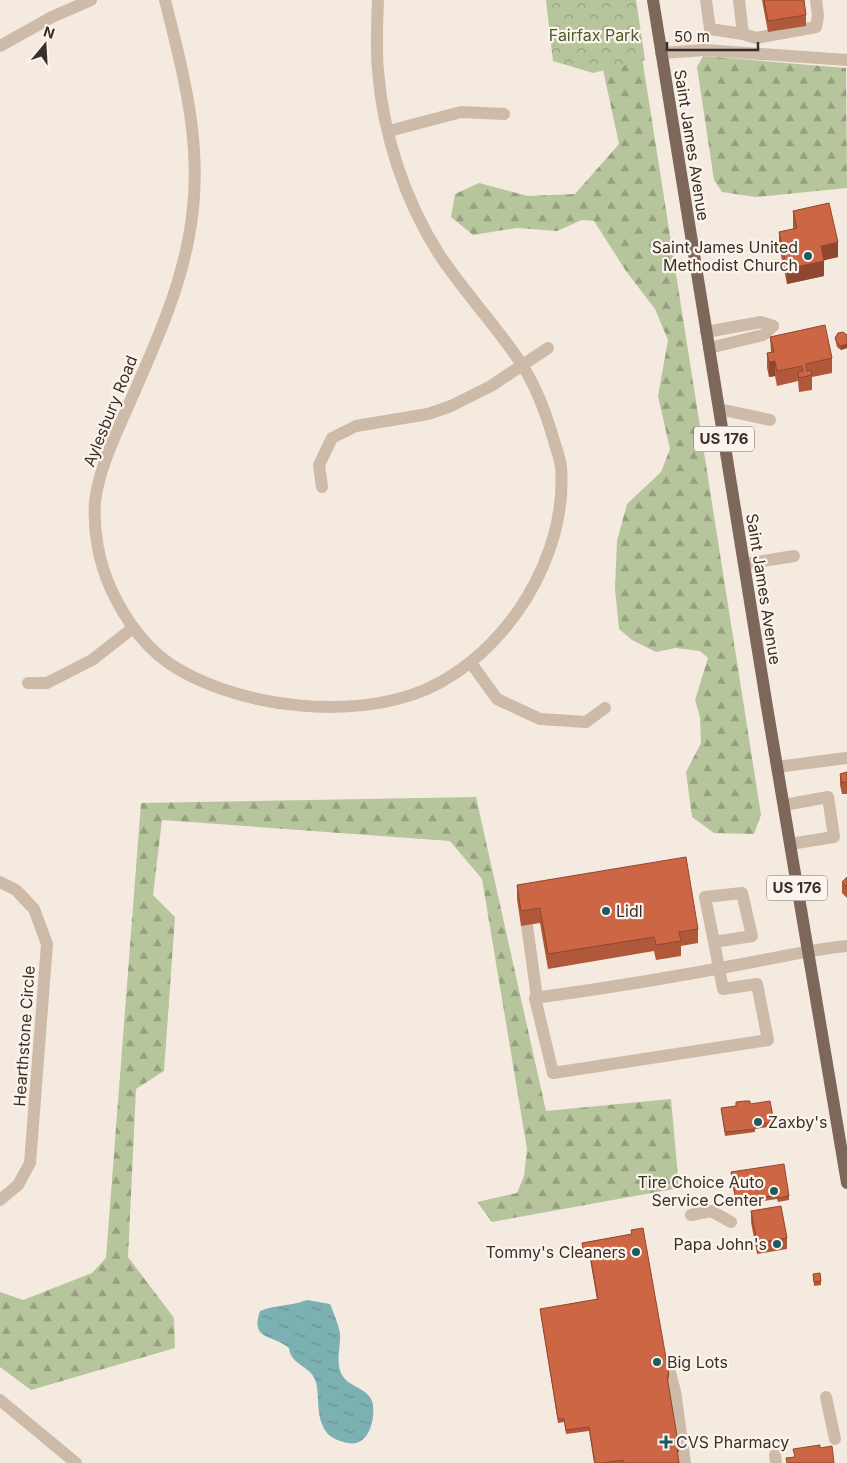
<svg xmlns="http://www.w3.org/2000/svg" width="847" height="1463" font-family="Inter,sans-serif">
<defs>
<pattern id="forest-firs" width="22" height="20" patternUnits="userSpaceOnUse" patternTransform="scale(1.25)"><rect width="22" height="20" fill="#b7c59d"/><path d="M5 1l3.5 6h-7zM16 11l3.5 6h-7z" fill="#96a080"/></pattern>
<pattern id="park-crowns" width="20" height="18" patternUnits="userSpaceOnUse" patternTransform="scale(1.25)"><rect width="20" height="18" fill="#b7c59d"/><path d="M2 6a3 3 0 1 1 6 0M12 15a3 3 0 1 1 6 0" fill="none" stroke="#96a080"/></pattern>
<pattern id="water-ripples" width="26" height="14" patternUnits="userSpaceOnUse" patternTransform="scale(1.25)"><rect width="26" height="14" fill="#7cb1b4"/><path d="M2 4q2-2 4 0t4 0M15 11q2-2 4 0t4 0" fill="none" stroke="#679093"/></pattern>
</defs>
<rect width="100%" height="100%" fill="#f4eadf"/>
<!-- forest -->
<g fill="url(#forest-firs)">
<path d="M 633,0 L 761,815 L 754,834 L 714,833 L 692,817 L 686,772 L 701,743 L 700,717 L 695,700 L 708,658 L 700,651 L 676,648 L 656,652 L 632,640 L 619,629 L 615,589 L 617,541 L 627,504 L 661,472 L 670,449 L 658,396 L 668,340 L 655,309 L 626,271 L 594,221 L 582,220 L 557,231 L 517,228 L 473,235 L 451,217 L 455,194 L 479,183 L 528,196 L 575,194 L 619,144 L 602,65 Z"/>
<path d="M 703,56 L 846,68 L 847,188 L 756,197 L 722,192 L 714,180 L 697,67 Z"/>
<path d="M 476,797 L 546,1111 L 671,1099 L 679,1188 L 492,1222 L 477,1202 L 517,1193 L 524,1176 L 527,1149 L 482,879 L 450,841 L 162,820 L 153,895 L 175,917 L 164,1071 L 136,1089 L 128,1257 L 174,1318 L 175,1348 L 31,1390 L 0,1367 L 0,1292 L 23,1300 L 92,1273 L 106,1258 L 141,803 Z"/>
</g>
<!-- park -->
<path fill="url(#park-crowns)" d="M 546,0 L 636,0 L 645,60 L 593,73 L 553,61 Z"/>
<!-- water -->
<path fill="url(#water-ripples)" d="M 307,1300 L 330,1304 C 334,1314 338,1323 340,1333 C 341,1347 335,1362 342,1375 C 349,1388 371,1388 373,1405 C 375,1423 367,1450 344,1442 C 339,1441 332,1438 328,1434 C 315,1419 320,1399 316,1382 C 311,1365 291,1366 289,1348 C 272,1334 250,1341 260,1311 C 275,1305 291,1306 307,1300 Z"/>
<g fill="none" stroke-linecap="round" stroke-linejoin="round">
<!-- minor -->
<g stroke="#cebaa9" stroke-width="12">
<path d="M 165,0 C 185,80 205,153 189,236 C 179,293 153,349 130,402 C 116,434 99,468 95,502 C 93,531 99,563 111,589 C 125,620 148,652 178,669 C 246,709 355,720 427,689 C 507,653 568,556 561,467 C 560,459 557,450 554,441 C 547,416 538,391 524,368 C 499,328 465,294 439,254 C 405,201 383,134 378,71 C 376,48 377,23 378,0"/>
<path d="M 706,0 L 710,29 L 743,34 L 739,0"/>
<path d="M 743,34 L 756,38 L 816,27 L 818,16 L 816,0"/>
<path d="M 0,46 L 52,17 L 91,0"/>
<path d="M 661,53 L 705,50 L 847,60"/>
<path d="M 389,131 L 461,112 L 504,114"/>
<path d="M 706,332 L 761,322 L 773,326"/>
<path d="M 709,348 L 763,335 L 773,326"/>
<path d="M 719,409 L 770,420"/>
<path d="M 322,487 L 319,465 L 332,438 L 356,426 L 428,414 L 451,406 L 491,386 L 548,348"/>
<path d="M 744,564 L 794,556"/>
<path d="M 471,663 L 497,699 L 540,719 L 586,722 L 605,708"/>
<path d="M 28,683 L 47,683 L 92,660 L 133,628"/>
<path d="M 777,767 L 846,758"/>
<path d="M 784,805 L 828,797 L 834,837 L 790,844"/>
<path d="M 0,882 L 16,890 L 34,909 L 47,944 L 30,1163 L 18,1185 L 0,1200"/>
<path d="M 527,925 L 537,998"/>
<path d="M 714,942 L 705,897 L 742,893 L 752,936 L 714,942 L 723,989 L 757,984 L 768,1040 L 553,1073 L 535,998 C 608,988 681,976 753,962 C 785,956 815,949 847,946"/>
<path d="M 691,1215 L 711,1211 L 731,1222"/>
<path d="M 668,1365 L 675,1391 L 685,1463"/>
<path d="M 826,1397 L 835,1439"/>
<path d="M 0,1400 L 76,1463"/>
<path d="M 775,1455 L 776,1463"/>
</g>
<!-- major -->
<path stroke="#7d665a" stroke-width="12" d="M 653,0 L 767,707 L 847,1183"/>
</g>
<!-- wall -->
<g fill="#b0583a">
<path d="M 762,0 L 804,0 L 806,15 L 806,26 L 768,32 Z"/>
<path d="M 793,211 L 838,257 L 824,260 L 824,276 L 787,284 L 779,246 L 779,232 L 793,229 Z"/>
<path d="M 770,337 L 832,358 L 832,373 L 812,377 L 812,390 L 799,392 L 798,381 L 777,386 L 775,376 L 769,377 L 767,368 L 767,353 L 771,352 Z"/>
<path d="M 835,338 L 847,348 L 841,350 L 837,347 Z"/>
<path d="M 847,772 L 847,794 L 842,794 L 840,785 L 840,774 Z"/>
<path d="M 847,877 L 847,898 L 842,893 L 842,882 Z"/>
<path d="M 517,885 L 698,929 L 698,943 L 681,946 L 681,956 L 656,960 L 654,951 L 548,969 L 540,923 L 521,926 L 517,899 Z"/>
<path d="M 736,1102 L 750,1104 L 774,1122 L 774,1126 L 755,1129 L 755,1132 L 725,1136 L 721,1108 L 736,1106 Z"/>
<path d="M 731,1172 L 789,1196 L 789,1200 L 778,1202 L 777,1199 L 736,1205 Z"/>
<path d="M 751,1211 L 787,1238 L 787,1249 L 757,1254 L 751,1222 Z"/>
<path d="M 631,1230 L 669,1375 L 669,1379 L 667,1379 L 679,1448 L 679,1452 L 677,1452 L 679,1463 L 594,1463 L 589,1431 L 566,1434 L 564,1422 L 558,1423 L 540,1309 L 597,1300 L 589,1253 L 583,1254 L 582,1243 L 631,1234 Z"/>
<path d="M 813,1274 L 821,1281 L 821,1285 L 814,1286 Z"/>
</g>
<!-- shaded-wall -->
<g fill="#904730">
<path d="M 838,242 L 838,257 L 821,261 L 821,246 Z"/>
<path d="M 824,261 L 824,276 L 787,284 L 787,269 Z"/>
<path d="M 847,344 L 847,348 L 841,350 L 841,346 Z"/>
<path d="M 775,361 L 775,376 L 769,377 L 769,362 Z"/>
</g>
<!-- building -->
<g fill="#cd6644" stroke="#904730">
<path d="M 764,0 L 804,0 L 806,15 L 768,21 Z"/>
<path d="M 829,203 L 838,242 L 821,246 L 824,261 L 787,269 L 779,232 L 797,228 L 793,211 Z"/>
<path d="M 825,325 L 832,358 L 806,364 L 807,371 L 811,370 L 812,375 L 799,378 L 798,372 L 803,371 L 802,366 L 777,371 L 775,361 L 769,362 L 767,353 L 774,352 L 770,337 Z"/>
<path d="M 843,332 L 847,335 L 847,344 L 841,346 L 837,343 L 835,338 L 838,333 Z"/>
<path d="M 847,772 L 847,782 L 842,783 L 840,774 Z"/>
<path d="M 686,857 L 698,929 L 679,932 L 681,941 L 656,945 L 654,937 L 548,954 L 540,908 L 521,911 L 517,885 Z"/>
<path d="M 847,877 L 847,887 L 842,882 Z"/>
<path d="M 745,1101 L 750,1101 L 750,1104 L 770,1101 L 774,1122 L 755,1125 L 755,1129 L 725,1132 L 721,1108 L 736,1106 L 736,1102 Z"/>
<path d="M 784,1164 L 789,1196 L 778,1198 L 777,1195 L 736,1202 L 731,1172 Z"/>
<path d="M 781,1206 L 787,1238 L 757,1243 L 751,1211 Z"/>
<path d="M 643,1228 L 669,1375 L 667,1376 L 679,1448 L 677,1449 L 679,1463 L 624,1463 L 623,1460 L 603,1463 L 595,1463 L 589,1427 L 566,1430 L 564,1419 L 558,1419 L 540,1309 L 598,1299 L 589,1249 L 583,1250 L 582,1243 L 632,1234 L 631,1230 Z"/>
<path d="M 820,1273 L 821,1281 L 814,1282 L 813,1274 Z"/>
<path d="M 820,1445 L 820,1448 L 832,1446 L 834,1463 L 787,1463 L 786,1458 L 795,1457 L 793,1449 Z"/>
</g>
<!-- markers -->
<g fill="#1c5b5f" stroke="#fbf4ec" stroke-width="2">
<circle cx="808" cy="256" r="5"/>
<circle cx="606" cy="911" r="5"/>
<circle cx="758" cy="1122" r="5"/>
<circle cx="774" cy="1191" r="5"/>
<circle cx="777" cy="1244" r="5"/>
<circle cx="636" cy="1252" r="5"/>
<circle cx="657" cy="1362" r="5"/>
<path d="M663.5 1434.5h5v5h5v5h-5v5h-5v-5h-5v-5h5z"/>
</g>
<g text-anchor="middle" stroke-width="4.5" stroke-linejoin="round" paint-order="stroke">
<!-- shield labels -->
<g fill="#fbf4ec" stroke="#756a64" stroke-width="1">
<rect x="694" y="426.5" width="60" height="25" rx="4"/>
<rect x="767" y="875.5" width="60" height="25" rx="4"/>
</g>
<g font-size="15" font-weight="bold" fill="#3b2f2a">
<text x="724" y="444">US 176</text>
<text x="797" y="893">US 176</text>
</g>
<!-- park labels -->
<g font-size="16" fill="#495b2b" stroke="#fbf4ec">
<text x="594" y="41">Fairfax Park</text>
</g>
<!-- street labels -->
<g font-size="16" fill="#3b2f2a" stroke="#fbf4ec">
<text transform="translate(692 145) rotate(81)" y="6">Saint James Avenue</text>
<text transform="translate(110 411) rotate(-68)" y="6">Aylesbury Road</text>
<text transform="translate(764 589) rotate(81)" y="6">Saint James Avenue</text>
<text transform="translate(24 1036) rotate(-86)" y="6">Hearthstone Circle</text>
</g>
<!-- poi labels -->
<g font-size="16" fill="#3b2f2a" stroke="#fbf4ec" text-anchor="end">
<text x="798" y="253">Saint James United<tspan x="798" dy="18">Methodist Church</tspan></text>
<text x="616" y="917" text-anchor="start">Lidl</text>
<text x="768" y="1128" text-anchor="start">Zaxby's</text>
<text x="764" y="1188">Tire Choice Auto<tspan x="764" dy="18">Service Center</tspan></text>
<text x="767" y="1250">Papa John's</text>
<text x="626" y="1258">Tommy's Cleaners</text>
<text x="667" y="1368" text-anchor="start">Big Lots</text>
<text x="676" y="1448" text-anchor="start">CVS Pharmacy</text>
</g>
</g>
<!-- north arrow -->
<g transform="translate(45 45) rotate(18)" stroke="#fbf4ec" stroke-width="4" paint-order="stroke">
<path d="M0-4L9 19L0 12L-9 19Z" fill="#3b2f2a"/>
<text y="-8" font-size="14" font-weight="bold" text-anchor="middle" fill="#3b2f2a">N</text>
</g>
<!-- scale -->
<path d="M667 42v8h91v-8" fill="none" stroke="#3b2f2a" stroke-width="2.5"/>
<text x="674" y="42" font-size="15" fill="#3b2f2a" stroke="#fbf4ec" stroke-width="4" paint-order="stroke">50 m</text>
</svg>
